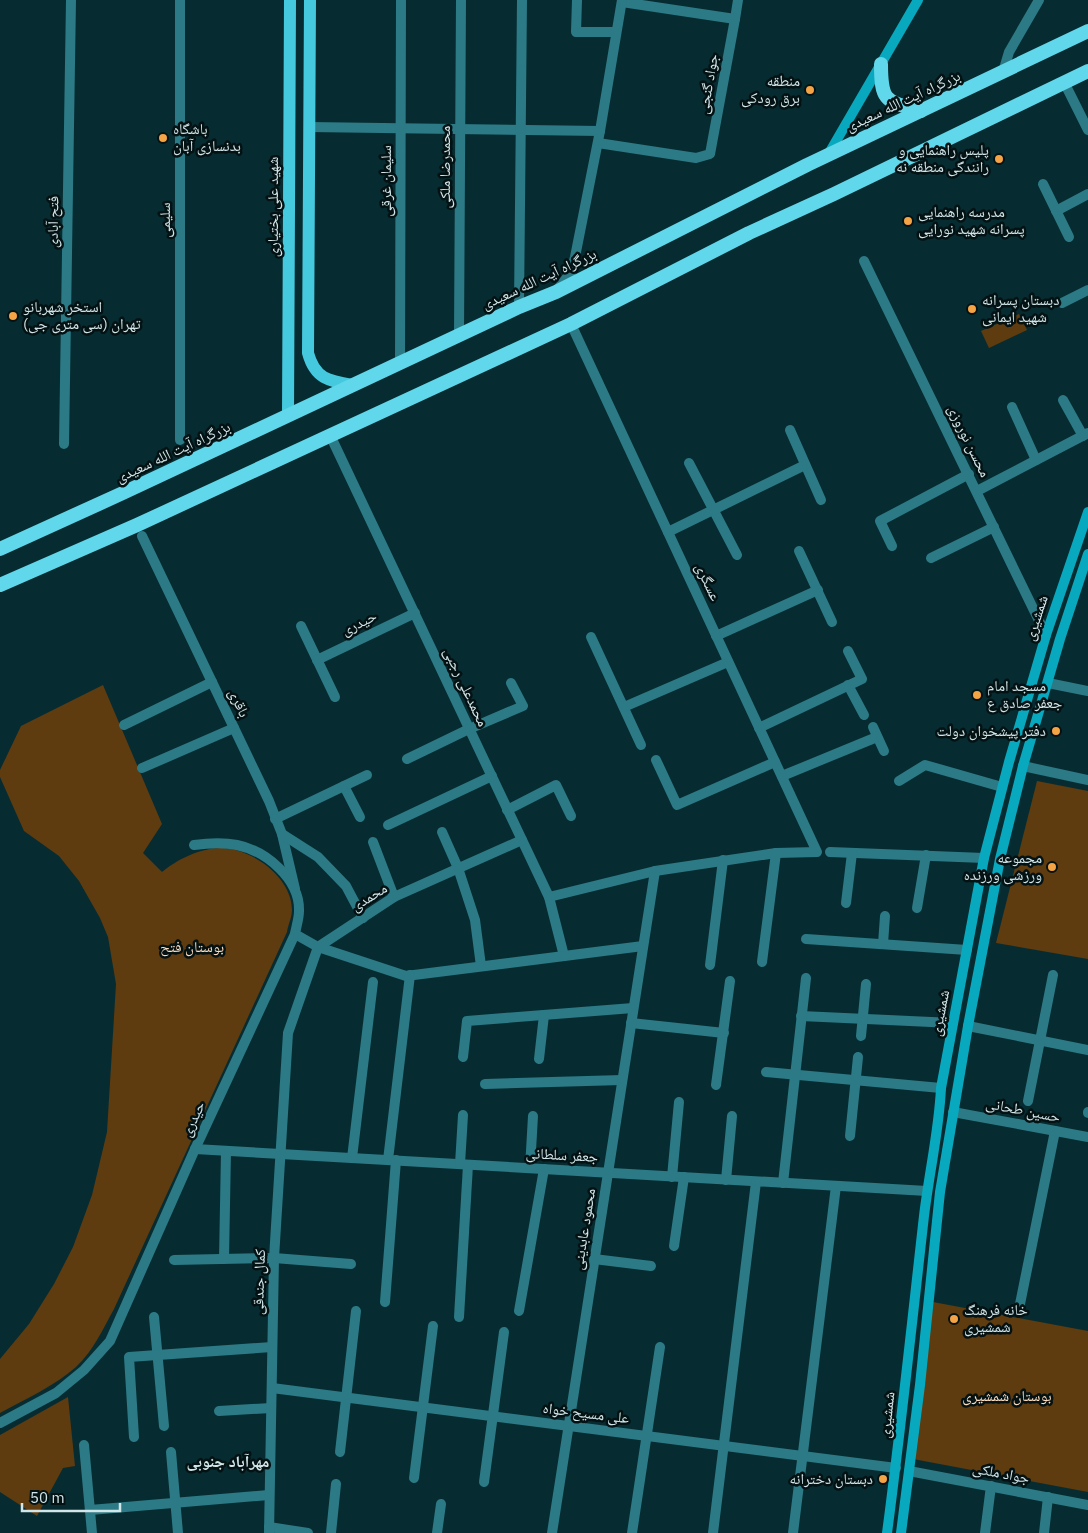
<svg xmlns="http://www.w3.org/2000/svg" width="1088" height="1533" font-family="'IBM Plex Sans','Noto Naskh Arabic',sans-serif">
<rect width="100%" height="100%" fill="#062c31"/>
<!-- green -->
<g fill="#5f3b10">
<path d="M 1019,314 L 1027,330 L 989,348 L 981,331 Z"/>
<path d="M 103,685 L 162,824 L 143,853 L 162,872 C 176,860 202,847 222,848 C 252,849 292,877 292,910 C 292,917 288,925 287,932 L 114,1309 C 103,1329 93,1351 76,1367 C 56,1385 24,1400 0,1413 L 0,1359 L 29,1324 L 54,1284 L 73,1247 L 92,1195 L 107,1132 L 116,984 L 108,937 L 100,918 L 79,881 L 59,856 L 24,831 L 0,777 L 0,770 L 21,726 Z"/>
<path d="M 1037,781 L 1088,791 L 1088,959 L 996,943 Z"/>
<path d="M 933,1302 L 1088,1331 L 1088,1492 L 913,1459 Z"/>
<path d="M 68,1397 L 75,1466 L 63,1468 L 37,1516 L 0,1492 L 0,1435 Z"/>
</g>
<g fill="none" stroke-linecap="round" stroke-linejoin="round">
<!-- minor -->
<g stroke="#2c7a86" stroke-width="10">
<path d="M 577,0 L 576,32 L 616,32"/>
<path d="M 735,19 L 738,0"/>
<path d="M 1003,72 L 1009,52 L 1039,0"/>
<path d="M 1064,82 L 1088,130"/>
<path d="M 309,127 L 600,131"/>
<path d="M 598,143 L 696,158 L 710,154 L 735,19 L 622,2"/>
<path d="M 1043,184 L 1069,237"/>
<path d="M 1056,211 L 1088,194"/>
<path d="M 864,261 L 1046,635"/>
<path d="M 558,289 L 571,272 L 575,257 L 600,131 L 622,0"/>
<path d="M 1062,303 L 1088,290"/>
<path d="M 519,307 L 522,0"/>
<path d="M 459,335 L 461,0"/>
<path d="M 400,363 L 401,0"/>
<path d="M 1063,400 L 1083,436"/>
<path d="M 1012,407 L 1036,460"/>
<path d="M 790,430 L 821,500"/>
<path d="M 330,435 L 549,897 L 564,956"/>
<path d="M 180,440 L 180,0"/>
<path d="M 64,444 L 71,0"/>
<path d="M 689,463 L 737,555"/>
<path d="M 977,491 L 1088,433"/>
<path d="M 668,532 L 805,465"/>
<path d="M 142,536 L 269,801 L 282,834 L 295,889"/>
<path d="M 892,546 L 880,521 L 969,474"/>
<path d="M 799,551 L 832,622"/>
<path d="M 931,558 L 994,527"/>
<path d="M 301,626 L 335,697"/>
<path d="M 716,636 L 818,590"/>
<path d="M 591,637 L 641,745"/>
<path d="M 317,660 L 415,613"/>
<path d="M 1048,683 L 1088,691"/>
<path d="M 848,685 L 864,715"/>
<path d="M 624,707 L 728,662"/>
<path d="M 124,725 L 212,682"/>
<path d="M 873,727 L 884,751"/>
<path d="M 759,728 L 862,679 L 848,651"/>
<path d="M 407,759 L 469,729 L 523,706 L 511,683"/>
<path d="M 656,760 L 677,805 L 775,762"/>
<path d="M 142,768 L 234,728"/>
<path d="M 782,776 L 877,737"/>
<path d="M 899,781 L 925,765 L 1002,787"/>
<path d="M 344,786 L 360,817"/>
<path d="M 507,810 L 556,785 L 571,816"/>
<path d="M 275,819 L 367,775"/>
<path d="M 388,825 L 492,776"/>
<path d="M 442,832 L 458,868 L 475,920 L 481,966"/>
<path d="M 282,834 L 318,857 L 346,886 L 363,918"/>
<path d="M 373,842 L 394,897"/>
<path d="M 194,845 C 209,843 222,842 237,845 C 266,851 300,879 299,911 C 299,919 296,927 295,934"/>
<path d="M 830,852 L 984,858"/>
<path d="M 549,897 L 655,871 L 776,853 L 817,852 L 571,324"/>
<path d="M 846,903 L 852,853"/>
<path d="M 917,908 L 926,855"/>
<path d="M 806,939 L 967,950"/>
<path d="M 883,944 L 885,916"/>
<path d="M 318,947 L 406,976 L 643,946"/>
<path d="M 762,962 L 776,853"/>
<path d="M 710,965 L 723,860"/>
<path d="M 801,1016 L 953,1023"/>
<path d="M 631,1023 L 724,1033"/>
<path d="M 968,1026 L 1088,1050"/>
<path d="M 861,1036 L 866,984"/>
<path d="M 463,1057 L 467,1021 L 633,1008"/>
<path d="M 539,1059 L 544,1015"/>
<path d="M 766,1072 L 941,1088"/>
<path d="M 485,1084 L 622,1080"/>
<path d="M 716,1085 L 730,981"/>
<path d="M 1028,1101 L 1053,975"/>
<path d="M 1088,1113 L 1088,1112"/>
<path d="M 850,1136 L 858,1057"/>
<path d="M 195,1149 L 927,1191"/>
<path d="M 352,1158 L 373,982"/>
<path d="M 388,1160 L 410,975"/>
<path d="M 460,1164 L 463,1115"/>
<path d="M 530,1168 L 533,1116"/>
<path d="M 672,1177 L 679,1102"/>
<path d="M 726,1180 L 732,1116"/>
<path d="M 783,1183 L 806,978"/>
<path d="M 674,1246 L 684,1177"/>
<path d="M 224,1259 L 226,1151"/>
<path d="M 594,1259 L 651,1266"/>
<path d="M 174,1260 L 274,1258 L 351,1264"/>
<path d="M 385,1302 L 396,1160"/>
<path d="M 1020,1304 L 1055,1131"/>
<path d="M 519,1311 L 544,1169"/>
<path d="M 154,1317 L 164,1426"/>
<path d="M 459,1317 L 468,1165"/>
<path d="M 272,1388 L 896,1468"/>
<path d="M 219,1411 L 271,1408"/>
<path d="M 134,1437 L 129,1357 L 272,1347"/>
<path d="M 84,1445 L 92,1533"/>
<path d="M 171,1452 L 178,1533"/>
<path d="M 340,1452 L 356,1311"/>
<path d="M 414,1478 L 433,1326"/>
<path d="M 484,1482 L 504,1332"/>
<path d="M 90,1510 L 269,1495"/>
<path d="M 269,1527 L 308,1533"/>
<path d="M 331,1533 L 336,1484"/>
<path d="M 437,1533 L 441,1504"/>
<path d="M 552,1533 L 655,871"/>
<path d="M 632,1533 L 660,1347"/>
<path d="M 713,1533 L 756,1182"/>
<path d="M 793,1533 L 836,1186"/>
<path d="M 985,1533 L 991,1486"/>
<path d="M 1044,1533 L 1048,1497"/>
</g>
<!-- tertiary -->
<g stroke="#2c7a86" stroke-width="10">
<path d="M 1023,766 L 1088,780"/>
<path d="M 953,1112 L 1088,1137"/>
<path d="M 0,1423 L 56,1393 L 84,1370 L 110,1341 L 195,1149 L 295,934 L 318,947"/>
<path d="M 909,1471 L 1088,1505"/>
<path d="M 269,1533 L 274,1258 L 288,1033 L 318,947 L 394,897 L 522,840"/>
</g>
<!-- secondary -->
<g stroke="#08a9be" stroke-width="10">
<path d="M 828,155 L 918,0"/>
<path d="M 887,1533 C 901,1427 912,1322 924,1216 C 929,1173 939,1131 941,1088 L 984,858 L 1009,762 L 1046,635 L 1088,512"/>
<path d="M 901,1533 L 920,1385 L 940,1192 L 968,1026 L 1000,859 L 1023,766 L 1060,639 L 1088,554"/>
</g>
<!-- primary -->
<g stroke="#45c9de" stroke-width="12">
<path d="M 310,0 L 308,353 C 315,379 329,381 353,385"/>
<path d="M 288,415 L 290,0"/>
</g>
<!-- trunk -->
<g stroke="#60d7ea" stroke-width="14">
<path d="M 881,64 C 881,103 886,101 921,111"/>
<path d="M 0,549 L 125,492 L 519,307 L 556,292 L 807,165 L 1088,31"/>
<path d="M 0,585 L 137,525 L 571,324 L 749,233 L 834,194 L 1088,71"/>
</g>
</g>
<!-- markers -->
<g fill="#f4a345" stroke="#041214" stroke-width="2">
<circle cx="810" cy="90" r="5"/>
<circle cx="163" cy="138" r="5"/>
<circle cx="999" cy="159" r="5"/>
<circle cx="908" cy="221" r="5"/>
<circle cx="972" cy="309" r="5"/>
<circle cx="13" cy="316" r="5"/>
<circle cx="977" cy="695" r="5"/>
<circle cx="1056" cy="731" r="5"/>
<circle cx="1052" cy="867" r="5"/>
<circle cx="954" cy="1319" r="5"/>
<circle cx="883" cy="1479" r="5"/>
</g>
<g text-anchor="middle" stroke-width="5" stroke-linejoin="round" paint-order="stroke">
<!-- poi labels -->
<g font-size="15" fill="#d2e5e8" stroke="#041214" text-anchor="start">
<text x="800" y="86" text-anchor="end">منطقه<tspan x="800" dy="17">برق رودکی</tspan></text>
<text x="173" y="134">باشگاه<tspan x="173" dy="17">بدنسازی آبان</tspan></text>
<text x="989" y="155" text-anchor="end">پلیس راهنمایی و<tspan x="989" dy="17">رانندگی منطقه نه</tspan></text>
<text x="918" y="217">مدرسه راهنمایی<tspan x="918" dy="17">پسرانه شهید نورایی</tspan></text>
<text x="982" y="305">دبستان پسرانه<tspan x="982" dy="17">شهید ایمانی</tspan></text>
<text x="23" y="312">استخر شهربانو<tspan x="23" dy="17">تهران (سی متری جی)</tspan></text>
<text x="987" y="691">مسجد امام<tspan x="987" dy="17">جعفر صادق ع</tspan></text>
<text x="1046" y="736" text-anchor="end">دفتر پیشخوان دولت</text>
<text x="1042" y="863" text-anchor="end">مجموعه<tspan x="1042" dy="17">ورزشی ورزنده</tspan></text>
<text x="964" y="1315">خانه فرهنگ<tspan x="964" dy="17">شمشیری</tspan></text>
<text x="873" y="1484" text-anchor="end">دبستان دخترانه</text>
</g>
<!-- street labels -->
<g font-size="15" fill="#d2e5e8" stroke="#041214">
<text transform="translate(708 84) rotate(-80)" y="5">جواد گنجی</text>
<text transform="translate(903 101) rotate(-25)" y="5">بزرگراه آیت الله سعیدی</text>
<text transform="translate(445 167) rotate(-90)" y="5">محمدرضا ملکی</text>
<text transform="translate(386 181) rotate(-90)" y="5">سلیمان غرقی</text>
<text transform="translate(273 207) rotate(-90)" y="5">شهید علی بختیاری</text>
<text transform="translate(165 220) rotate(-90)" y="5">سلیمی</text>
<text transform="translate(53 222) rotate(-89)" y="5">فتح آبادی</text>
<text transform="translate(539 279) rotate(-25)" y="5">بزرگراه آیت الله سعیدی</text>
<text transform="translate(969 441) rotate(64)" y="5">محسن نوروزی</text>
<text transform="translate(173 452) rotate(-25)" y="5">بزرگراه آیت الله سعیدی</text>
<text transform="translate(708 582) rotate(65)" y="5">عسگری</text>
<text transform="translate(1036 618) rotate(-72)" y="5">شمشیری</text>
<text transform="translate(359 623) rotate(-26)" y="5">حیدری</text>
<text transform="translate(466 687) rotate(65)" y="5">محمدعلی رجبی</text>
<text transform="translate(239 703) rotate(65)" y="5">باقری</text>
<text transform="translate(369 897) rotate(-32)" y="5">محمدی</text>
<text transform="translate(940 1013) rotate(-79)" y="5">شمشیری</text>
<text transform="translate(1023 1110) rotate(11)" y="5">حسین طحانی</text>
<text transform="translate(193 1119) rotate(-65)" y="5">حیدری</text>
<text transform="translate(562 1155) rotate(3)" y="5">جعفر سلطانی</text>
<text transform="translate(584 1229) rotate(-81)" y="5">محمود عابدینی</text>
<text transform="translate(259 1282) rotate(-88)" y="5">کمال جندقی</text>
<text transform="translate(586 1413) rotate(7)" y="5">علی مسیح خواه</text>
<text transform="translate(887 1415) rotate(-84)" y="5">شمشیری</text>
<text transform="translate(1001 1473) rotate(11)" y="5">جواد ملکی</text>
</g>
<!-- park labels -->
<g font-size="15" fill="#ffdebe" stroke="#041214">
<text x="192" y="952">بوستان فتح</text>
<text x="1007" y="1401">بوستان شمشیری</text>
</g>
<!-- neighbourhood labels -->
<g font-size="16" font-weight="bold" fill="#d2e5e8" stroke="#041214">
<text x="228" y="1467">مهرآباد جنوبی</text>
</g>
</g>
<!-- scale -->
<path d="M22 1503v8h98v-8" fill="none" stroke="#d2e5e8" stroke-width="2.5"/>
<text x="30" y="1503" font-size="15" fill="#d2e5e8" stroke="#041214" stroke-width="4" paint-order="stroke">50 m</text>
</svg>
